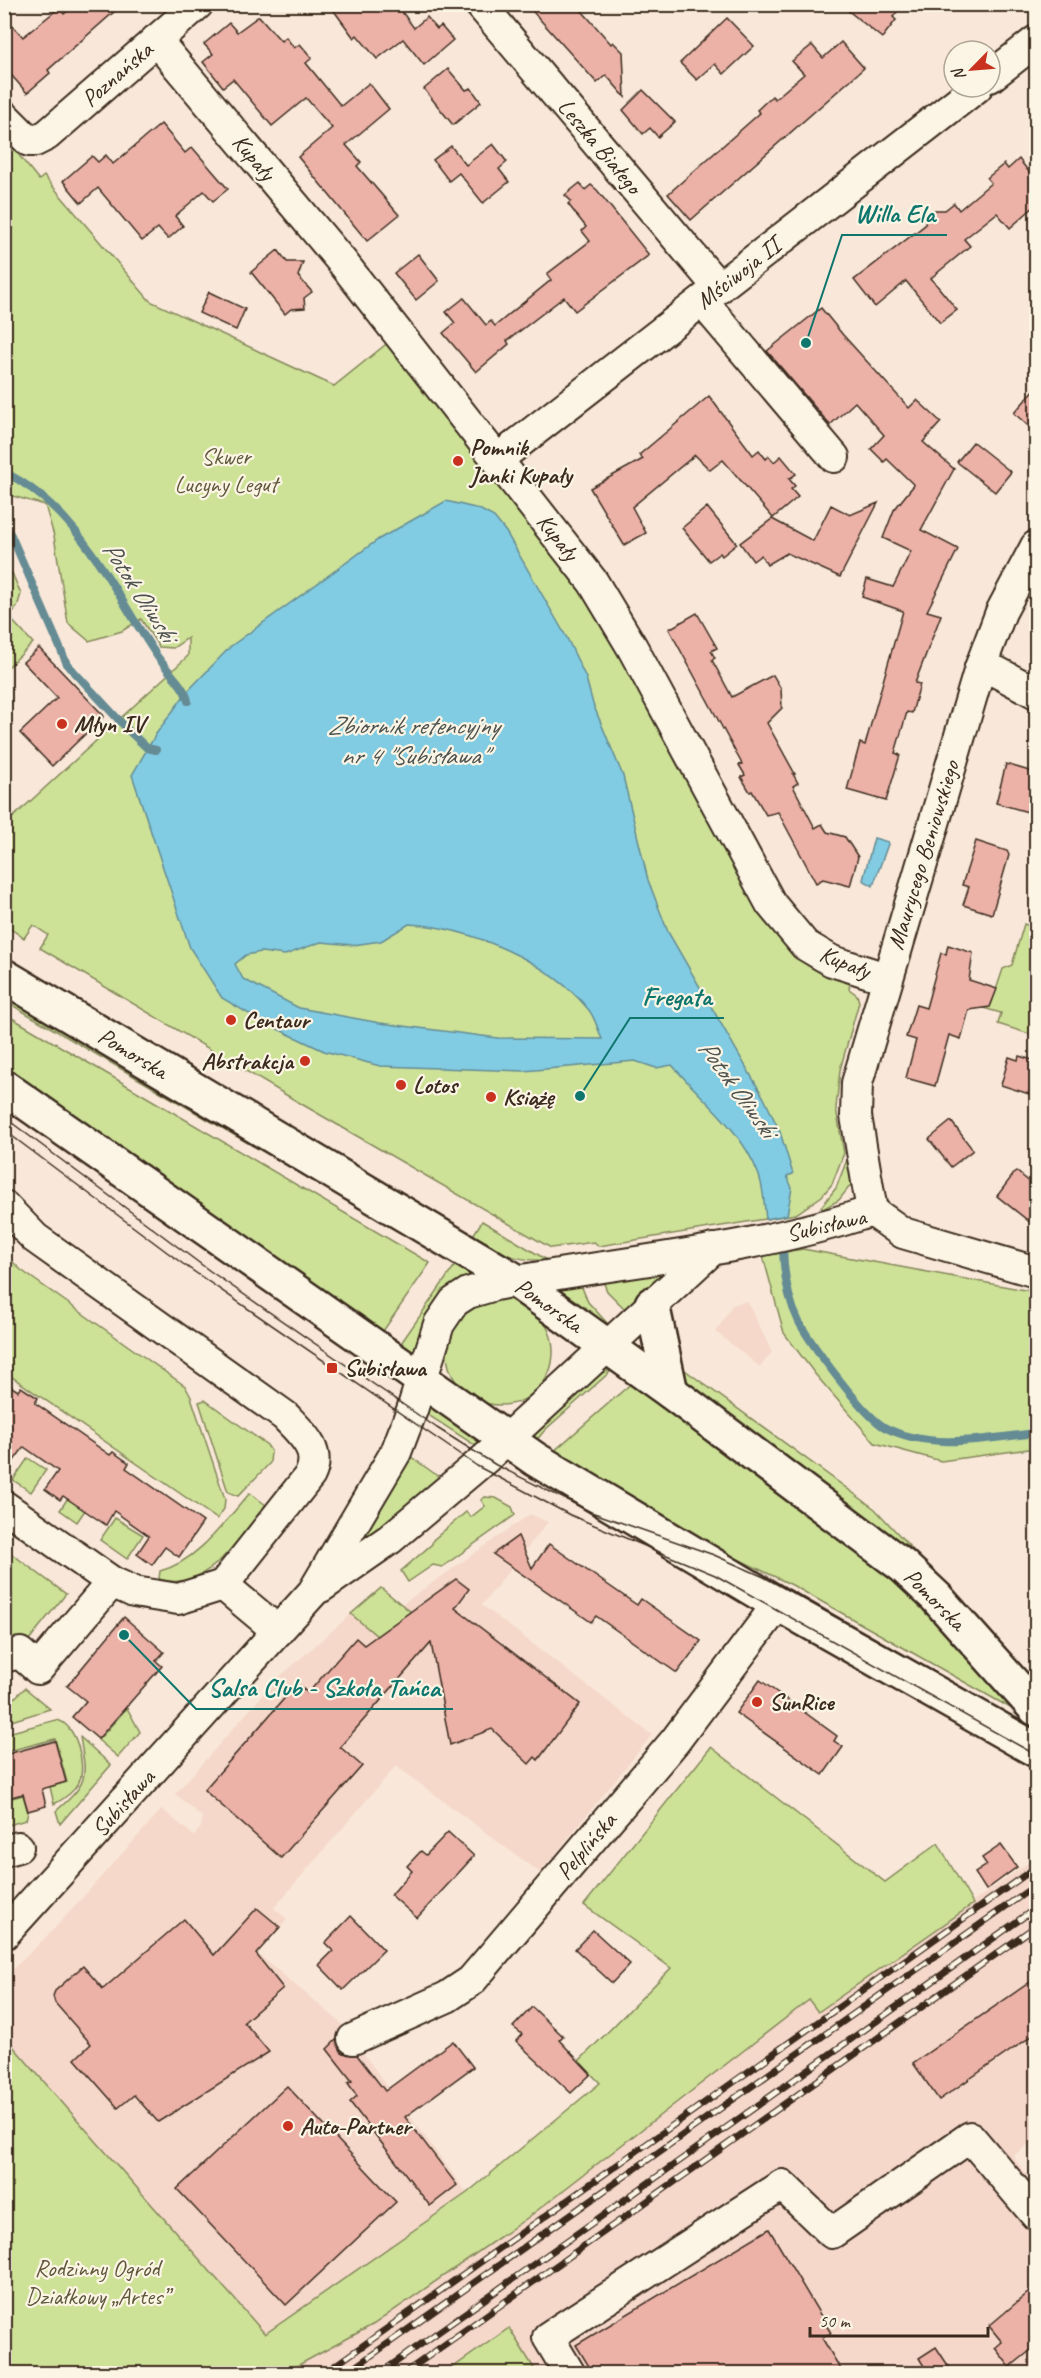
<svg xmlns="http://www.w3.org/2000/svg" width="1041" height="2378" font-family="Caveat,sans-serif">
<rect width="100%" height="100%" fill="#f9e8d9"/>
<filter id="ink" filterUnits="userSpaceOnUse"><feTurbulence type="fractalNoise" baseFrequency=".0167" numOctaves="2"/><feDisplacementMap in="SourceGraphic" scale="12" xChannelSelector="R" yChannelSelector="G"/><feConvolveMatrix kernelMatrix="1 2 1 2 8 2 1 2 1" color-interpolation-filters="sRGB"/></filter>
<g filter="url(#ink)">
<!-- built -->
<g fill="#f5d8ca">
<path d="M 747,1301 L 772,1352 L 760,1367 L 716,1332 L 732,1305 Z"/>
<path d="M 530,1514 L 548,1522 L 482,1605 L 652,1735 L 540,1873 L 396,1766 L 274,1908 L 287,1919 L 257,1953 L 340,2022 L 467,2193 L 264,2334 L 5,2036 L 4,1978 L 54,1929 L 162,1809 L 194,1836 L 201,1827 L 202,1817 L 175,1794 L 276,1680 L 351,1614 L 368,1628 Z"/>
<path d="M 1036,1857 L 1036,2139 L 1013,2156 L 1036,2188 L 1036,2372 L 1034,2373 L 537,2373 L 509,2328 L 445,2373 L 284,2374 L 374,2324 L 530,2216 L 810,2000 L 818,2012 Z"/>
</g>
<!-- green -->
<g fill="#cde297" stroke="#84865a" stroke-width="1.5">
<path d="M 5,138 L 39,180 L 44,176 L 150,301 L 334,386 L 390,341 L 614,635 L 773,929 C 799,962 808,971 850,983 L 849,989 L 857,995 L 859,1002 L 840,1070 L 836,1108 L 844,1153 L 832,1184 L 822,1196 L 796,1214 L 599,1246 L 594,1242 L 551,1248 L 298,1102 L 40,948 L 48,935 L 33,925 L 24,938 L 5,925 L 4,814 L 10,820 L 188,656 L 188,638 L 173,648 L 159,647 L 141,619 L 122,631 L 89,641 L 68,623 L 54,536 L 45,505 L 5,494 Z"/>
<path d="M 5,569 L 12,573 L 21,594 L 17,607 L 9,617 L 33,643 L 5,670 Z"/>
<path d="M 1024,924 L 1036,928 L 1036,1036 L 998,1024 L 1001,1013 L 983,1008 L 991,1005 L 1003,969 L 1012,965 Z"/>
<path d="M 5,992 L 438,1249 L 436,1253 L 5,1001 Z"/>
<path d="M 5,1014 L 430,1263 L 379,1337 L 5,1070 Z"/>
<path d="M 850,1152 L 854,1181 L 839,1200 L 823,1209 L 821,1207 L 836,1188 Z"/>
<path d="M 482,1221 L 547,1260 C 517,1262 497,1252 472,1237 Z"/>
<path d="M 803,1249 L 1036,1292 L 1036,1448 L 941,1461 L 875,1443 L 815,1374 L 784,1333 L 763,1256 Z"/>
<path d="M 4,1253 L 21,1270 L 185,1386 L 191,1397 L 225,1499 L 224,1509 L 217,1519 L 5,1372 Z"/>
<path d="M 458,1261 L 472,1274 C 434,1291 423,1319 413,1357 L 397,1349 Z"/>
<path d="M 665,1273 L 626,1310 L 607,1291 L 603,1281 Z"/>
<path d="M 581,1285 L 588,1302 L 609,1325 L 606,1327 L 557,1290 Z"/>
<circle cx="500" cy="1352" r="53"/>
<path d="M 678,1365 L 875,1509 L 950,1590 L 691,1388 Z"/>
<path d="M 607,1371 L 611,1371 L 545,1430 L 535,1442 L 531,1438 L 533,1435 L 596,1375 Z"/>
<path d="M 634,1381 L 897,1578 L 1023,1715 L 792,1585 L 738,1559 L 704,1547 L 552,1453 Z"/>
<path d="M 205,1400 L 267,1445 L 271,1451 L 270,1463 L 238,1496 L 228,1492 L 199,1402 Z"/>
<path d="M 427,1404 L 485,1439 L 479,1448 L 425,1413 Z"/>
<path d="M 407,1454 L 442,1479 L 341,1560 Z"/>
<path d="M 28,1458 L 46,1470 L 31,1492 L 13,1480 Z"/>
<path d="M 75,1487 L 92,1500 L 77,1522 L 60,1510 Z"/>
<path d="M 250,1493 L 266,1505 C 239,1537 208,1594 159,1579 L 160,1571 C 198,1561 225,1521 250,1493 Z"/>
<path d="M 485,1497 L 496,1498 L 512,1507 L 515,1515 L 442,1567 L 433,1565 L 408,1582 L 401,1571 L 432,1544 L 433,1540 L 466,1512 L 471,1517 L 485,1506 L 481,1500 Z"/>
<path d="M 115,1518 L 143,1535 L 127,1559 L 100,1540 Z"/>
<path d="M 5,1549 L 66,1594 L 28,1641 L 5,1648 Z"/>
<path d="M 381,1588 L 411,1612 L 377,1636 L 351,1614 Z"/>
<path d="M 25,1688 L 50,1709 L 5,1723 L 5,1707 Z"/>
<path d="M 127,1708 L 140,1732 L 118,1757 L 98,1740 Z"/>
<path d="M 56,1720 C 76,1722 87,1766 79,1782 C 74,1792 64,1799 54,1804 L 50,1787 L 67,1782 L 55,1739 L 5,1752 L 4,1734 Z"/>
<path d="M 80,1737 L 111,1765 L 60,1824 L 56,1811 C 89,1782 87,1779 80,1737 Z"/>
<path d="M 711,1747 L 885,1882 L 938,1843 L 973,1904 L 818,2012 L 809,2000 L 530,2216 L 374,2324 L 284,2373 L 5,2373 L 4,2036 L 265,2334 L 467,2193 L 600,2083 L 579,2061 L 671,1968 L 584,1905 Z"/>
<path d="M 23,1795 L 28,1813 L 26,1820 L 5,1826 L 5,1800 Z"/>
<path d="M 509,2328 L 537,2373 L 445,2373 Z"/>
</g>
<!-- water -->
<g fill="#81cce2" stroke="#658b94" stroke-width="1.5" fill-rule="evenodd">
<path d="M 446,501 L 479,509 L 494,517 L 506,532 L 567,638 L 586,678 L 593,704 L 623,776 L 648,880 L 668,932 L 764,1098 L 780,1132 L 793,1174 L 787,1176 L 792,1188 L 787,1215 L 766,1219 C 764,1205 764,1187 758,1173 C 741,1129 702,1100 672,1065 L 656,1068 L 635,1061 L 524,1071 L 380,1066 L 324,1051 L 263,1022 L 222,998 L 190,948 L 132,775 L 156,734 L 186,693 L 231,646 L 379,539 ZM 409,924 C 469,927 550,962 588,1009 C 595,1017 598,1030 602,1039 L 498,1038 L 380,1023 L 299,1008 L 243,979 L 235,964 L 246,955 L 261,952 L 285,955 L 321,942 L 353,945 L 381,941 Z"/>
<path d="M 874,838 L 888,842 L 888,844 L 873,886 L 863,880 Z"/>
</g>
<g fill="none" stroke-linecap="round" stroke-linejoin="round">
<!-- stream -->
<g stroke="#658b94" stroke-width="8">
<path d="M 4,472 C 78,508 111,587 155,653 C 164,668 185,685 188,701"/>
<path d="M 4,526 L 11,535 L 67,664 L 130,732 L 147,748 L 156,750"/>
<path d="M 783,1241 C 783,1267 787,1298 799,1322 C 812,1345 864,1417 886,1428 C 932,1451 988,1438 1036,1433"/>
</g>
</g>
<!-- building -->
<g fill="#ecb2a8" stroke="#3b2a1e" stroke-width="1.5">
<path d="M 76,4 L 123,4 L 48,70 L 50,73 L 27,93 L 4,67 L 4,16 L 23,37 L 59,8 L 64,14 Z"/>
<path d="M 329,4 L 396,4 L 414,28 L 427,17 L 437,29 L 441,26 L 453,40 L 424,65 L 403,39 L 377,59 L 357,35 L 354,38 Z"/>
<path d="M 526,4 L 576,4 L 611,44 L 613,42 L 623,52 L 625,97 L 606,75 L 597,83 Z"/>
<path d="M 840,4 L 903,4 L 893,17 L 896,20 L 882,38 Z"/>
<path d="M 259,16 L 281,41 L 286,37 L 294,48 L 300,44 L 312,58 L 306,63 L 341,106 L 369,83 L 389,109 L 346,145 L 361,162 L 357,166 L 399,215 L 367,241 L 298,157 L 332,128 L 306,98 L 272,126 L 233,79 L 223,87 L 203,62 L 213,54 L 204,44 L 229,23 L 237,32 Z"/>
<path d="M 727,18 L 754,46 L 724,74 L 715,64 L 697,80 L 680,63 Z"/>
<path d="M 841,42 L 864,68 L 691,220 L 668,194 L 760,113 L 757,110 L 772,96 L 775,99 L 804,74 L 792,61 L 812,45 L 823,58 Z"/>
<path d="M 448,69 L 466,90 L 471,88 L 481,102 L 453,125 L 424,89 Z"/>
<path d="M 643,90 L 675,122 L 658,137 L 650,128 L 643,134 L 623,110 Z"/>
<path d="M 161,124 L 185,153 L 192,147 L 228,189 L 213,201 L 204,191 L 175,216 L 183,226 L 168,239 L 158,228 L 142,241 L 98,188 L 81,203 L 63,181 L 92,156 L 98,162 L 106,155 L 113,164 Z"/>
<path d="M 493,144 L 507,162 L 499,169 L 509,182 L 483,203 L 459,173 L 449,181 L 433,160 L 451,146 L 466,165 Z"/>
<path d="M 1019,159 L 1036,181 L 1036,205 L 1010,228 L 997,213 L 964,239 L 970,246 L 931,278 L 957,310 L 940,323 L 906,281 L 875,307 L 854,280 L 925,225 L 926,217 L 935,210 L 945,210 L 954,203 L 959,210 L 991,183 L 987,178 L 1004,164 L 1008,169 Z"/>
<path d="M 580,183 L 585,190 L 591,185 L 597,190 L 649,255 L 575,311 L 564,297 L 507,341 L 509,344 L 476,372 L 443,333 L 455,323 L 446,312 L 464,298 L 486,325 L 491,321 L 495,326 L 551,280 L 547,274 L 590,241 L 582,231 L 586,227 L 568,204 L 571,201 L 565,195 Z"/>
<path d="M 278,250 L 287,262 L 303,262 L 298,276 L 312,292 L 304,298 L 305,308 L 291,309 L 285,314 L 251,272 Z"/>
<path d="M 418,254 L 439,281 L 416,300 L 394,273 Z"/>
<path d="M 209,292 L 245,309 L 236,330 L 199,313 Z"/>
<path d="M 821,308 L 843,335 L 909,408 L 917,400 L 941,422 L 923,442 L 954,469 L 921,530 L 958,549 L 927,611 L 941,615 L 915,683 L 920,684 L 912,713 L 907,712 L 895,753 L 900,755 L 886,801 L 847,790 L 860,743 L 865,745 L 903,611 L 862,597 L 867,579 L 893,587 L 911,551 L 883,538 L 894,510 L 914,485 L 887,459 L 884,462 L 871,449 L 884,435 L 855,402 L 830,425 L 767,351 Z"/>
<path d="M 1036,388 L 1036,433 L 1014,413 Z"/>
<path d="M 709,396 L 753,455 L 759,450 L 766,459 L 769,456 L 774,462 L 781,456 L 796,474 L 789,479 L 795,486 L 791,489 L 798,497 L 773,518 L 723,460 L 710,470 L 695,455 L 632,507 L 646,533 L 624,545 L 590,488 L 643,459 L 639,455 Z"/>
<path d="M 973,442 L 1011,472 L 995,492 L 957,462 Z"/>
<path d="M 878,503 L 840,577 L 787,553 L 767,565 L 761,555 L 753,561 L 740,543 L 772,519 L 813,541 L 831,505 L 850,515 Z"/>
<path d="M 707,507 L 737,544 L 722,556 L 720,553 L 709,561 L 682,528 Z"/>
<path d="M 697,613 L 717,648 L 711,651 L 715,658 L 712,660 L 732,697 L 773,675 L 781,689 L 782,708 L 767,723 L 795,774 L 793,774 L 798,783 L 793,786 L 815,828 L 822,824 L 827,832 L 845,837 L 858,857 L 850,886 L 823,879 L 816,883 L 778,812 L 766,815 L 752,791 L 750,792 L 741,777 L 745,775 L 739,765 L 742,764 L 669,629 Z"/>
<path d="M 39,648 L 104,716 L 52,766 L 20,733 L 57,698 L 23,662 Z"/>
<path d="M 1006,764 L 1036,773 L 1028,812 L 996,803 Z"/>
<path d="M 976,841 L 1007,851 L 1009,855 L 992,914 L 963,905 L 969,887 L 962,885 Z"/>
<path d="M 948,945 L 973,953 L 969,980 L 997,989 L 990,1007 L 969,1010 L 961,1039 L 949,1035 L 935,1086 L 906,1078 L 916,1040 L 906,1037 L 916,1005 L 926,1008 L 941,953 L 946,954 Z"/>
<path d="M 1019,1056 L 1036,1061 L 1029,1094 L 1001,1085 L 1009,1057 L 1018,1060 Z"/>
<path d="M 951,1121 L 973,1150 L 951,1167 L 929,1139 Z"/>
<path d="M 1016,1171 L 1036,1187 L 1036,1227 L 997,1196 Z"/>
<path d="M 4,1382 L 18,1391 L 21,1387 L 38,1398 L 35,1403 L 110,1455 L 113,1452 L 129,1463 L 126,1468 L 203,1522 L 179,1557 L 165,1547 L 152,1565 L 137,1554 L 149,1536 L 114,1511 L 106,1525 L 63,1496 L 60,1500 L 45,1489 L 58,1471 L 24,1447 L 4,1474 Z"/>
<path d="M 518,1536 L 532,1568 L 549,1544 L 637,1605 L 641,1599 L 701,1641 L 677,1673 L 596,1616 L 591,1622 L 493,1554 Z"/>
<path d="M 456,1579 L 469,1589 L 455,1608 L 580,1704 L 538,1760 L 535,1757 L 529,1764 L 492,1729 L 450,1745 L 431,1643 L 340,1747 L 362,1766 L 281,1858 L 204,1790 L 297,1684 L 308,1693 L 356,1638 L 364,1645 Z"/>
<path d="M 124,1617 L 164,1652 L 156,1661 L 162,1666 L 98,1739 L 72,1717 L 86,1701 L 67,1686 Z"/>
<path d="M 760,1680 L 837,1736 L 834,1741 L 843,1747 L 823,1775 L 736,1713 Z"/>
<path d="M 55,1741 L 66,1782 L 42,1789 L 46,1806 L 28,1811 L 23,1794 L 4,1799 L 4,1755 Z"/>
<path d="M 448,1832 L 474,1856 L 417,1918 L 391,1895 L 412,1871 L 407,1866 L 421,1851 L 426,1855 Z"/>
<path d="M 1001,1845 L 1017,1867 L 986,1890 L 975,1873 L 987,1865 L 982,1858 Z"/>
<path d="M 257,1908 L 280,1927 L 256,1954 L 283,1988 L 244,2022 L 269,2052 L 158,2122 L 134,2095 L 118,2108 L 75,2059 L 91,2044 L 55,2003 L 53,1996 L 55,1991 L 83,1966 L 103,1989 L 184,1919 L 214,1955 Z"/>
<path d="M 351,1916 L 384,1950 L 343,1990 L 319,1965 L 333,1951 L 325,1943 Z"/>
<path d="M 593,1930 L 630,1964 L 612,1983 L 575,1949 Z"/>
<path d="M 1036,1978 L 1036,2033 L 939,2100 L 913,2063 Z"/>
<path d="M 532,2007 L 563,2036 L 559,2040 L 591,2074 L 571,2093 L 516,2041 L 522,2034 L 513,2027 Z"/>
<path d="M 336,2040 L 342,2053 L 357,2055 L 385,2091 L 453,2041 L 473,2067 L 405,2117 L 457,2185 L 430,2206 L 350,2102 L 357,2096 L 348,2083 L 352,2081 L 327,2049 Z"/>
<path d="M 287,2086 L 396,2202 L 286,2305 L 177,2189 Z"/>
<path d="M 769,2229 L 831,2333 L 822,2338 L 843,2373 L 593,2373 L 576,2345 Z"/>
<path d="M 1036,2286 L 1036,2346 L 1010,2367 L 995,2348 L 1002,2342 L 989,2326 Z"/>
<path d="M 936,2347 L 953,2373 L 928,2373 L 919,2358 Z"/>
</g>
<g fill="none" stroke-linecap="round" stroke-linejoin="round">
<!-- minor casing -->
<g stroke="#3b2a1e" stroke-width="34">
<g id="minor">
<path d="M 480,4 L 719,288"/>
<path d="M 156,40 L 343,263 L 593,582 L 632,647 L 771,904 L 805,945 L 832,961 L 886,978"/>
<path d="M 990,77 L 1036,41"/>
<path d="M 4,116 L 29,141 L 35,141 L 47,135 L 198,4"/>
<path d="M 702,301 L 834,457"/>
<path d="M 498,459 L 977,87"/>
<path d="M 980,668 L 997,672 L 1036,693"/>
<path d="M 4,1206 L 35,1238 L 285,1416 C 302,1434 322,1450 310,1475 L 223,1585 L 178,1599 L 134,1592 L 112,1582 L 4,1506"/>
<path d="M 872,1211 L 856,1116 L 857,1083 L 980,668 L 1001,612 L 1036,546"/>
<path d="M 872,1211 L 903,1233 L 1036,1272"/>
<path d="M 223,1585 L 278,1631"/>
<path d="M 321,1587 L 390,1539 L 486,1458 L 713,1249"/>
<path d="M 4,1657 L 20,1653 L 38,1669 L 112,1582"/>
<path d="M 4,1851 L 18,1847"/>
<path d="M 4,1934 L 313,1592 L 396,1452 L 412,1410 L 439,1324 L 454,1302 L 468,1293 L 495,1285 C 619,1261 752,1252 872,1211"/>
<path d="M 353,2039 L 447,1997 L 471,1981 L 675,1741 L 778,1604"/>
<path d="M 570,2374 L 548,2337 L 782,2185 L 832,2233 L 970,2137 L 1036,2215"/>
</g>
</g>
<!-- major casing -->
<g stroke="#3b2a1e" stroke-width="38">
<g id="major">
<path d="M 4,976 L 516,1281 L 671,1392 L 903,1566 L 936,1597 L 1036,1709"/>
<path d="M 4,1087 L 535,1459 L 778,1604 L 1036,1750"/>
<path d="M 652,1304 L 671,1392"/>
</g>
</g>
<!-- minor -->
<use href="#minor" stroke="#fcf5e5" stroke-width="30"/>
<!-- major -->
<use href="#major" stroke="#fcf5e5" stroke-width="33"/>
<!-- tram -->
<g stroke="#3b2a1e" stroke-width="1.5">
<path d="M 4,1117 L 210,1271 L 437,1428 L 496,1465 L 591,1512 L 714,1555 L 764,1577 L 1036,1729"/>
<path d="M 4,1130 L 183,1264 L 477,1466 L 570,1515 L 715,1575 L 1036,1755"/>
</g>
<!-- rail casing -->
<g stroke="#3b2a1e" stroke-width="7">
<g id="rail">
<path d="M 323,2374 L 1036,1867"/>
<path d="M 345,2374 L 1036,1885"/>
<path d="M 379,2374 L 1036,1908"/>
<path d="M 403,2374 L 1036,1926"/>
</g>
</g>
<!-- rail -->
<use href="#rail" stroke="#fcf5e5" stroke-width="4.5" stroke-dasharray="14" stroke-linecap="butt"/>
</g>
</g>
<!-- markers -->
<g fill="#c8321e" stroke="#fcf5e5" stroke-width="2">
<circle cx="458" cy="461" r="6"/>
<circle cx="62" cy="724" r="6"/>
<circle cx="231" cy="1020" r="6"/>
<circle cx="305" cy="1061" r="6"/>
<circle cx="401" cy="1085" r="6"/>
<circle cx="491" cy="1097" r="6"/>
<rect x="326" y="1362" width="12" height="12" rx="3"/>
<circle cx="757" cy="1702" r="6"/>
<circle cx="288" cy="2126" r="6"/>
</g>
<g text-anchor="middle" stroke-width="4.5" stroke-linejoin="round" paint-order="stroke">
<!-- street labels -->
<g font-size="24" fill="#3b2a1e" stroke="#fcf5e5">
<text transform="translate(117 74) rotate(-41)" y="8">Poznańska</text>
<text transform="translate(600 146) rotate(50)" y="8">Leszka Białego</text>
<text transform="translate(254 157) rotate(50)" y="8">Kupały</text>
<text transform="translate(738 273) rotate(-38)" y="8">Mściwoja II</text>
<text transform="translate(558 537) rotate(52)" y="8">Kupały</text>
<text transform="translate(923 855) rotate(-73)" y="8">Maurycego Beniowskiego</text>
<text transform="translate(845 962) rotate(22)" y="8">Kupały</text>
<text transform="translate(133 1053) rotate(31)" y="8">Pomorska</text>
<text transform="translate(826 1225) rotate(-13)" y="8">Subisława</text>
<text transform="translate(549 1305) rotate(35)" y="8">Pomorska</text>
<text transform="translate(935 1599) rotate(45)" y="8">Pomorska</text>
<text transform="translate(123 1803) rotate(-48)" y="8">Subisława</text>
<text transform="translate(586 1846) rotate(-50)" y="8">Pelplińska</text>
</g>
<!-- poi labels -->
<g font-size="24" font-weight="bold" fill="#3b2a1e" stroke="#fcf5e5" text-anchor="start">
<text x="470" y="455">Pomnik<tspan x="470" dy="28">Janki Kupały</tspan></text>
<text x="74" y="732">Młyn IV</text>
<text x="243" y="1028">Centaur</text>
<text x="293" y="1069" text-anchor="end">Abstrakcja</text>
<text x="413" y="1093">Lotos</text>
<text x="503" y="1105">Książę</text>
<text x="344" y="1376">Subisława</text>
<text x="769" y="1710">SunRice</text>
<text x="300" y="2134">Auto-Partner</text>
</g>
<!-- park labels -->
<g font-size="24" fill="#60583c" stroke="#fcf5e5">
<text x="226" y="464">Skwer<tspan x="226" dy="28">Lucyny Legut</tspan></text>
<text x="97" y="2276">Rodzinny Ogród<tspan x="97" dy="28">Działkowy „Artes”</tspan></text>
</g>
<!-- water labels -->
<g font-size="26" font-style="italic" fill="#4c524f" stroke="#fcf5e5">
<text transform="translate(140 591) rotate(57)" y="9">Potok Oliwski</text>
<text x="413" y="734">Zbiornik retencyjny<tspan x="413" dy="30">nr 4 "Subisława"</tspan></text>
<text transform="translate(738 1088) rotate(54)" y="9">Potok Oliwski</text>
</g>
</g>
<!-- callouts -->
<path fill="none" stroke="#0f766e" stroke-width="2" d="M806 343L842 235H947M580 1096L630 1018H724M124 1635L196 1709H453"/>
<g fill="#0f766e" stroke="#fcf5e5" stroke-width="2">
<circle cx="806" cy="343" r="6"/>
<circle cx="580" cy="1096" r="6"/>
<circle cx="124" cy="1635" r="6"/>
</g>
<g font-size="26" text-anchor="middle" font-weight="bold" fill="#0f766e" stroke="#fcf5e5" stroke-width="4.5" stroke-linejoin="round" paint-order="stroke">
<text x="895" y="222">Willa Ela</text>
<text x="677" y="1005">Fregata</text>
<text x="324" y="1696">Salsa Club - Szkoła Tańca</text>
</g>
<!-- margin -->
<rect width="1041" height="2378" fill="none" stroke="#fcf5e5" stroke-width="24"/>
<rect x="12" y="12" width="1017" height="2354" fill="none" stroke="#3b2a1e" stroke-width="2" filter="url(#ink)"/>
<!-- north arrow -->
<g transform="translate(972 69) rotate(245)"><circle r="28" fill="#fcf5e5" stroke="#afa495" stroke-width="1.5"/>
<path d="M0-4.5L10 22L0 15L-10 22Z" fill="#c8321e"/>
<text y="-9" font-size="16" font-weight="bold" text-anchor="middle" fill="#3b2a1e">N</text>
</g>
<!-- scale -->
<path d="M810 2327v9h178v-9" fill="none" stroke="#3b2a1e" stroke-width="3"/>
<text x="819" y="2327" font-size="18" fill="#3b2a1e" stroke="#fcf5e5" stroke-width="4.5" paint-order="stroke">50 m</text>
</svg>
